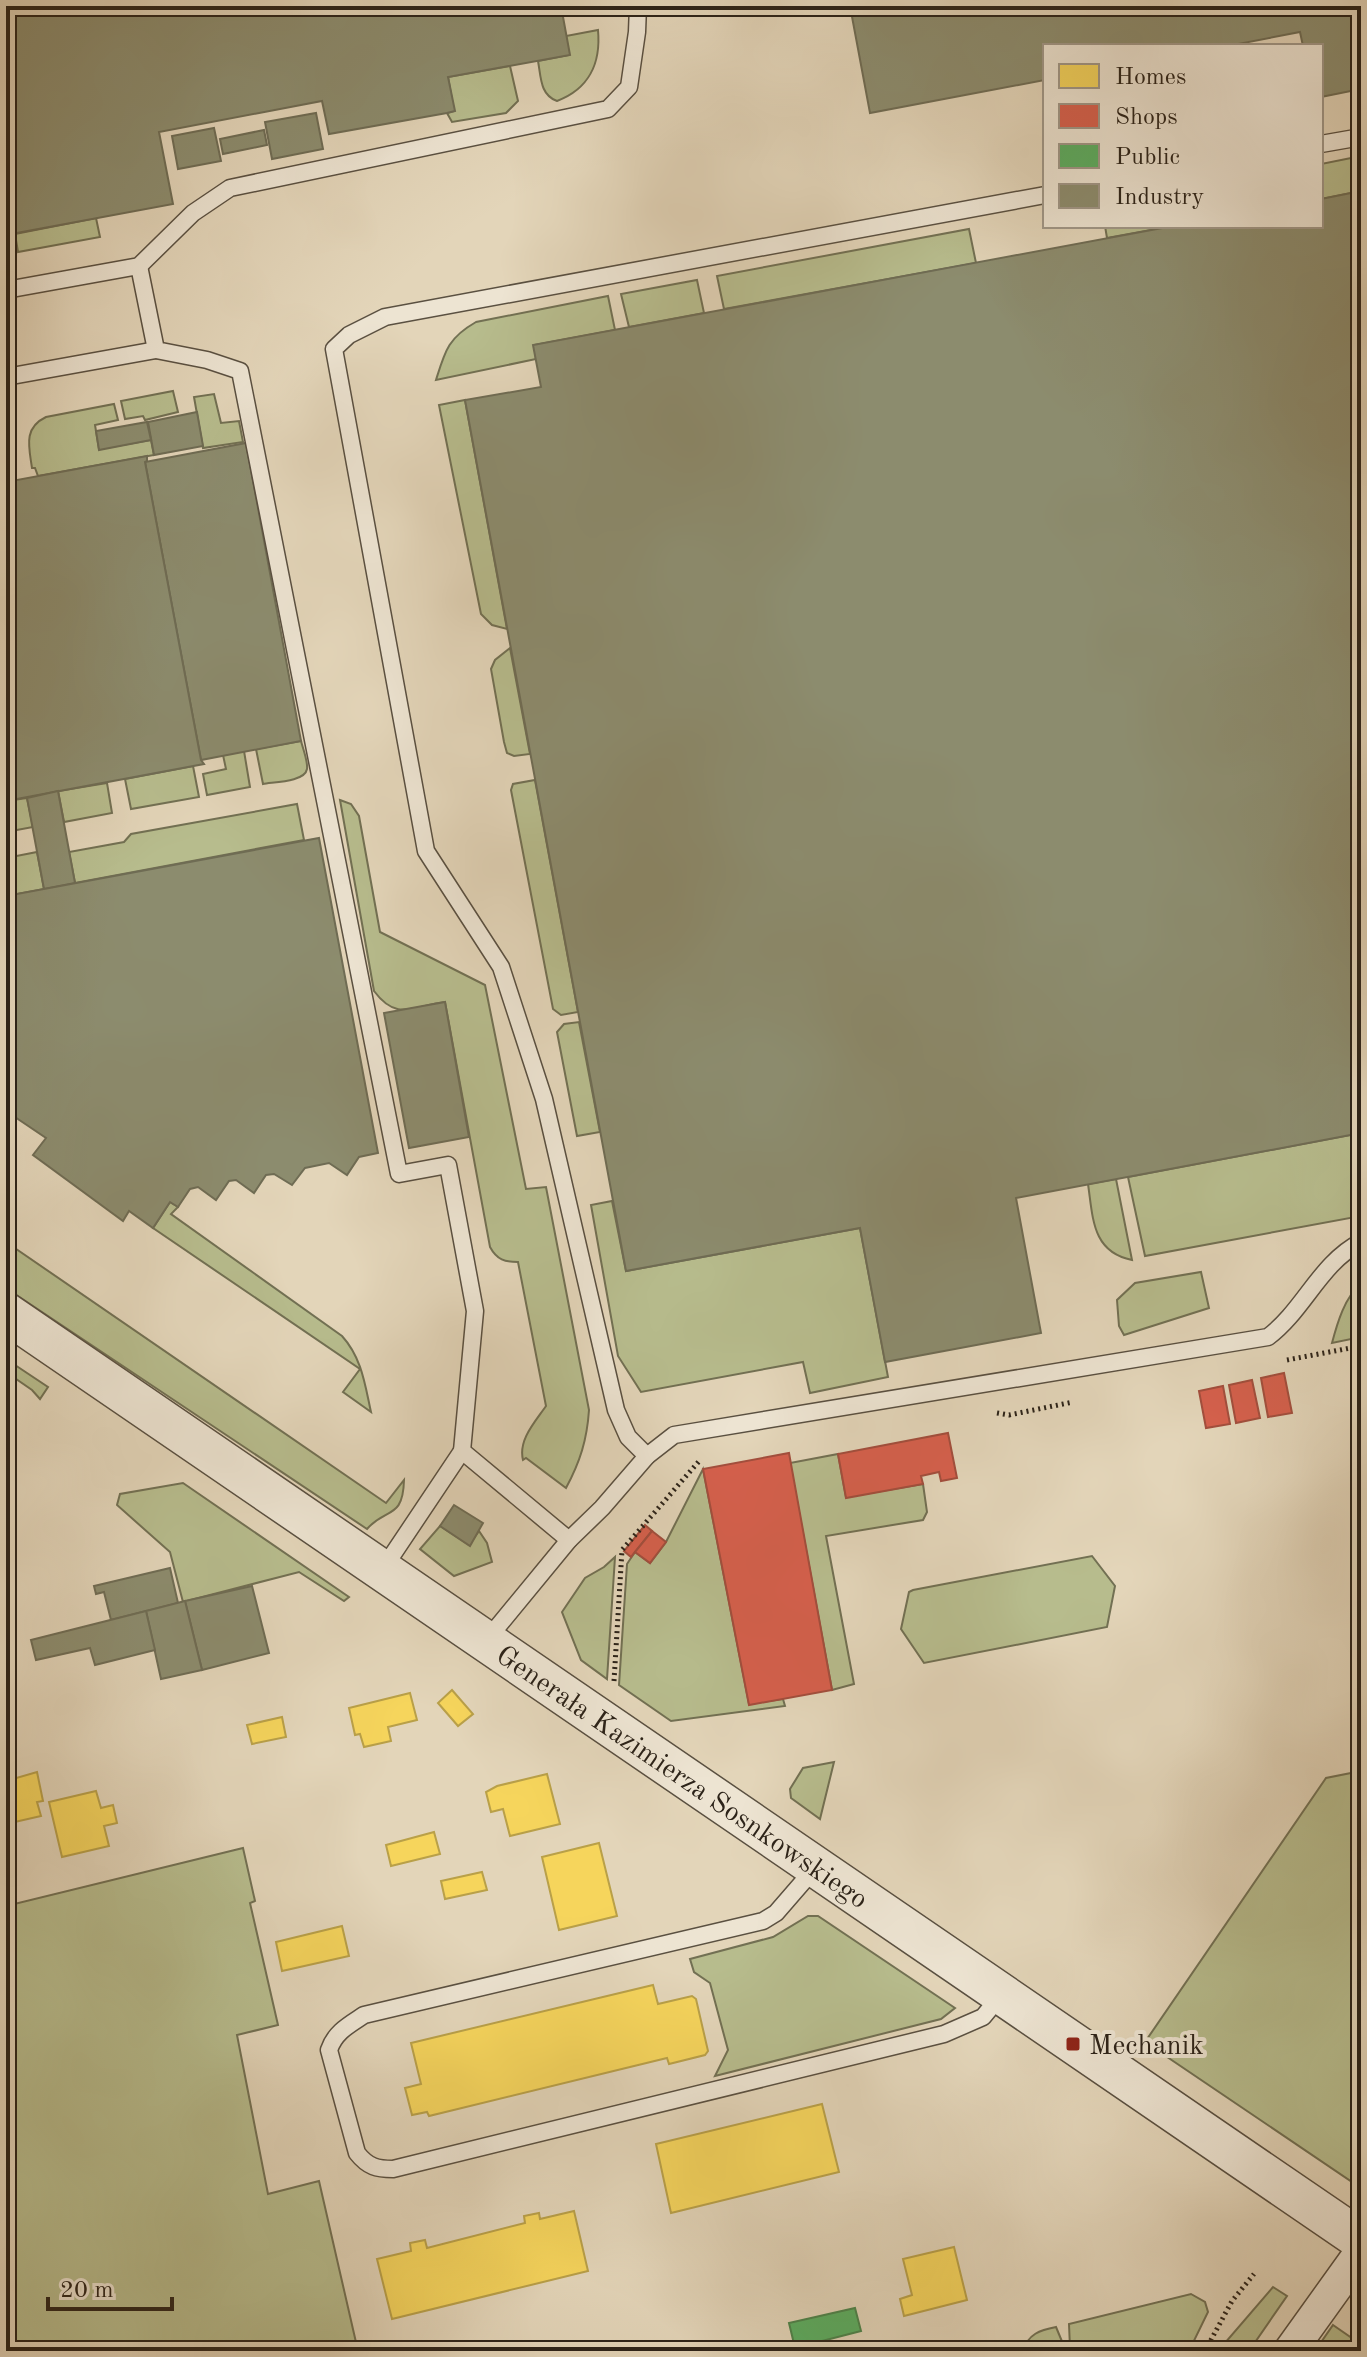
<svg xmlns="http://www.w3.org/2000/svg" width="1367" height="2357" font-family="'Old Standard TT',serif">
<rect width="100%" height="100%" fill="#e3d5b9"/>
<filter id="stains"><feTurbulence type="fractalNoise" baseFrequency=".0025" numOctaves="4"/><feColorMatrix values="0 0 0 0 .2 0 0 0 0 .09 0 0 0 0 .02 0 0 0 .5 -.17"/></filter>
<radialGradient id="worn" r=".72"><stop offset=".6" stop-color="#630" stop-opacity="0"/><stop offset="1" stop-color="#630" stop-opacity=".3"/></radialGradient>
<!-- green -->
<g fill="#b7bc8d" stroke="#727053" stroke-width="2">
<path d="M 598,30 C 601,63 589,89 557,101 C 540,95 541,77 538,61 L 569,55 L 566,36 Z"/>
<path d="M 510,66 L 518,101 L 506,113 L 452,122 L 447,113 L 454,111 L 448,77 Z"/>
<path d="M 1361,156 L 1361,191 L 1321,199 L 1321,164 Z"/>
<path d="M 96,218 L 100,237 L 18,252 L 15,234 Z"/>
<path d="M 1105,226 L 1173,226 L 1107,238 Z"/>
<path d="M 969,229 L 976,263 L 724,309 L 717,276 Z"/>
<path d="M 697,280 L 704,313 L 629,327 L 621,294 Z"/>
<path d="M 608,296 L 615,330 L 534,345 L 536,359 L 436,380 C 445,351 448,338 476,322 Z"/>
<path d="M 173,391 L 178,412 L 145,420 L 143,416 L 125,419 L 121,401 Z"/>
<path d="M 214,394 L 221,423 L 239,421 L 243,442 L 203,448 L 194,397 Z"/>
<path d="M 465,400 L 507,629 L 492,625 L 481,614 L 439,405 Z"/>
<path d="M 114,404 L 118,420 L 95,425 L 99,449 L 151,440 L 154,455 L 38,476 L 35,468 L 32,468 C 29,447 23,428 46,417 Z"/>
<path d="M 510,648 L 530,754 L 514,756 L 507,753 L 504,742 L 491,669 L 495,660 Z"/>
<path d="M 301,741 C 303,749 308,761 307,769 C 305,782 273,782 263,784 L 256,749 Z"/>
<path d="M 244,751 L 250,787 L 207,795 L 203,774 L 226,769 L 223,755 Z"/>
<path d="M 193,766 L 199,797 L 131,809 L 125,779 Z"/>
<path d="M 535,780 L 578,1012 L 561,1015 L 553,1009 L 511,790 L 513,784 Z"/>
<path d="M 107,783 L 112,813 L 64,822 L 58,791 Z"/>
<path d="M 27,798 L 33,827 L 6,832 L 6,801 Z"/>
<path d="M 340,800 L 351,804 L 359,816 L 380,932 L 485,985 L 526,1189 L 546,1187 L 589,1410 C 587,1440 580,1462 566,1488 L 526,1458 L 523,1460 C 518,1440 535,1422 546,1406 L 518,1262 C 505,1262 497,1260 490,1247 L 445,1002 C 413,1006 397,1022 374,991 Z"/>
<path d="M 297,804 L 304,840 L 75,883 L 69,852 L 124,842 L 131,834 Z"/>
<path d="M 37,852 L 44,889 L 6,896 L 6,858 Z"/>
<path d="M 579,1022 L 600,1132 L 577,1136 L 557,1032 L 564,1024 Z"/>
<path d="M 1361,1133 L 1361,1216 L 1145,1256 L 1128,1177 Z"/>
<path d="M 1116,1179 L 1132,1260 C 1092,1252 1093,1218 1088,1184 Z"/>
<path d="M 612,1201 L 626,1271 L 860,1228 L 888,1377 L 810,1393 L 803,1362 L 641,1392 L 618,1356 L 591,1205 Z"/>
<path d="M 170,1202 L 178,1207 L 171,1214 L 342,1336 C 362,1358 365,1385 371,1412 L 343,1392 L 360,1369 L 153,1228 Z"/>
<path d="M 6,1242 L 386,1503 L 404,1480 C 403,1520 386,1507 367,1529 L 6,1288 Z"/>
<path d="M 1201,1272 L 1209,1308 L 1124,1335 L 1119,1326 L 1117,1300 L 1135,1283 Z"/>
<path d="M 1361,1284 L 1361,1337 L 1332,1343 C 1337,1324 1345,1296 1361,1284 Z"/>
<path d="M 6,1359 L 48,1387 L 40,1399 L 32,1390 L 6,1372 Z"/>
<path d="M 838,1454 L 846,1497 L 923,1484 L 927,1512 L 923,1520 L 826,1536 L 854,1684 L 832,1690 L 790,1463 Z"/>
<path d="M 703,1469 L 749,1704 L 783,1699 L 785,1706 L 671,1721 L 619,1685 L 627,1564 L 635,1552 L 650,1563 L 666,1542 Z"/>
<path d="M 183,1483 L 349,1597 L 344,1601 L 299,1572 L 183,1602 L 170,1552 L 117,1505 L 120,1494 Z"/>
<path d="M 440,1526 L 469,1545 L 479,1531 L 487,1543 L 492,1562 L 454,1576 L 420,1549 Z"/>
<path d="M 1092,1556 L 1115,1586 L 1107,1627 L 924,1663 L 901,1629 L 909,1592 L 913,1590 Z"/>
<path d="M 615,1557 L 607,1679 L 581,1660 L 562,1612 L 585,1578 L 604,1567 Z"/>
<path d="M 834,1762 L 820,1819 L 791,1798 L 790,1789 L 803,1768 Z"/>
<path d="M 1361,1771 L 1361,2188 L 1145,2042 L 1326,1778 Z"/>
<path d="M 243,1848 L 255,1901 L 250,1903 L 278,2025 L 237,2035 L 268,2194 L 319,2181 L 358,2351 L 6,2351 L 6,1906 Z"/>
<path d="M 808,1916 L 818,1916 L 955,2008 L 941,2019 L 715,2076 L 728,2050 L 710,1983 L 694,1972 L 690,1959 L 773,1937 Z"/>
<path d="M 1273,2287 L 1287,2296 L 1249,2351 L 1218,2351 Z"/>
<path d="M 1191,2294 L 1205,2302 L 1208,2312 L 1189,2351 L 1072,2351 L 1070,2348 L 1069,2324 Z"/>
<path d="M 1333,2325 L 1356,2341 L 1348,2351 L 1315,2351 Z"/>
<path d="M 1056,2327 L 1066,2351 L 1023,2351 C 1028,2334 1040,2330 1056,2327 Z"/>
</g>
<!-- homes -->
<g fill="#f6d55c" stroke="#b9a048" stroke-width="2">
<path d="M 452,1690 L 473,1714 L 458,1726 L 438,1703 Z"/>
<path d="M 410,1693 L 417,1720 L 388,1727 L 391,1741 L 364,1747 L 360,1734 L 355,1735 L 349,1708 Z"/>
<path d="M 282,1717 L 286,1737 L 252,1744 L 247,1725 Z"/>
<path d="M 37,1772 L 43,1801 L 37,1802 L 41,1816 L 6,1824 L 6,1781 Z"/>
<path d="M 547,1774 L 560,1824 L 510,1836 L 503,1809 L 491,1812 L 486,1792 L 497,1786 Z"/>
<path d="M 96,1791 L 101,1808 L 113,1805 L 117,1823 L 104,1826 L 109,1846 L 62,1857 L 49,1802 Z"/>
<path d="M 434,1832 L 440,1854 L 391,1866 L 386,1845 Z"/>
<path d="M 599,1843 L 617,1916 L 559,1930 L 542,1857 Z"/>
<path d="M 482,1872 L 487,1890 L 445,1899 L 441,1881 Z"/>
<path d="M 342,1926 L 349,1956 L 282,1971 L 276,1942 Z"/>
<path d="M 653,1985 L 658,2004 L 692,1996 L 696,1999 L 708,2051 L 705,2055 L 669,2064 L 667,2058 L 429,2116 L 427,2112 L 412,2115 L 405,2088 L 421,2084 L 411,2043 Z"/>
<path d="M 822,2104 L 839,2172 L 671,2213 L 656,2144 Z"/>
<path d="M 574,2211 L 588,2271 L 392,2319 L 377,2259 L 411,2251 L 410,2243 L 425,2240 L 427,2248 L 525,2223 L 524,2216 L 539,2213 L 540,2219 Z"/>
<path d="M 954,2247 L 967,2300 L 904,2316 L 900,2299 L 912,2295 L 903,2259 Z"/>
</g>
<!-- shops -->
<g fill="#d6604d" stroke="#a34e3d" stroke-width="2">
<path d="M 1284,1373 L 1292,1413 L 1268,1417 L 1261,1378 Z"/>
<path d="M 1252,1380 L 1260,1418 L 1236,1423 L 1229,1385 Z"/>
<path d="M 1223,1386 L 1230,1424 L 1206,1428 L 1199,1391 Z"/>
<path d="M 948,1433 L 957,1478 L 941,1481 L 939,1472 L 921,1476 L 923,1484 L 846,1498 L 838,1454 Z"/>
<path d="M 789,1453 L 832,1690 L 749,1705 L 703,1469 Z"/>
<path d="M 645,1525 L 652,1531 L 631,1557 L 624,1551 Z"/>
<path d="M 652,1531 L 666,1542 L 650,1563 L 635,1552 Z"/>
</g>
<!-- public -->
<path fill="#5aae61" stroke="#4c844b" stroke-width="2" d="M 855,2308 L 861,2331 L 795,2348 L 789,2323 Z"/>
<!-- industry -->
<g fill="#8c8c6e" stroke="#6f6c54" stroke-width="2">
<path d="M 6,6 L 561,6 L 570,55 L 448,77 L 455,111 L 447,113 L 329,134 L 322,101 L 159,132 L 173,204 L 6,235 Z"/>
<path d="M 850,6 L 1361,6 L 1361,89 L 1321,97 L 1321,46 L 1303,46 L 1300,32 L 1228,46 L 1045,46 L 1045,80 L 870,113 Z"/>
<path d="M 316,113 L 323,149 L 272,159 L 265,122 Z"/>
<path d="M 214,128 L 221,161 L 178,169 L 172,136 Z"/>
<path d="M 264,130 L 267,145 L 223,154 L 220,139 Z"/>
<path d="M 1361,191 L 1361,1133 L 1016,1198 L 1041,1333 L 885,1362 L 860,1228 L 626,1271 L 465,400 L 541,387 L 533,345 L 1173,226 L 1321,226 L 1321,199 Z"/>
<path d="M 197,412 L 203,446 L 154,455 L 148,422 Z"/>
<path d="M 147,422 L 151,440 L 99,450 L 96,431 Z"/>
<path d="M 246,443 L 301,741 L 201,760 L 145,462 Z"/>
<path d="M 147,456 L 147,461 L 145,462 L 201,760 L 204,764 L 6,801 L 6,482 Z"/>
<path d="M 58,791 L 75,883 L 44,889 L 27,798 Z"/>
<path d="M 319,838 L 378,1153 L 359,1157 L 347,1175 L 329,1163 L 305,1168 L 292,1185 L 274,1174 L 266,1175 L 254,1193 L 236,1180 L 229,1181 L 216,1200 L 198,1187 L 190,1189 L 178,1207 L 170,1202 L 153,1228 L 129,1211 L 123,1221 L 33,1155 L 46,1138 L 6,1111 L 6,896 Z"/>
<path d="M 445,1002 L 469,1137 L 409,1148 L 384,1013 Z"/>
<path d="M 454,1505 L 483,1523 L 470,1546 L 440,1526 Z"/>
<path d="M 170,1568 L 178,1603 L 111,1620 L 104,1592 L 96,1594 L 94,1586 Z"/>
<path d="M 252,1586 L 269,1653 L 202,1670 L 185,1601 Z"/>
<path d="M 185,1601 L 202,1670 L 161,1679 L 146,1611 Z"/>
<path d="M 146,1611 L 155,1650 L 95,1665 L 90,1648 L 36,1660 L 31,1640 Z"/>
</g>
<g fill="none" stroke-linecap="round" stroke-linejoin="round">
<!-- service casing -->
<g stroke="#5a5041" stroke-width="19">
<g id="service">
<path d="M 1321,144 L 1361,137"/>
<path d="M 139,266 L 156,350 L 207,360 L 240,371 L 399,1174 L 448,1165 L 475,1311 L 462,1451 L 569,1540"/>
<path d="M 6,290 L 139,266 L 193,213 L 230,188 L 608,109 L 629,87 L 637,32 L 638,6"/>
<path d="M 6,377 L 156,350"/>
<path d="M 647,1456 L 628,1437 L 616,1410 L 544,1099 L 501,967 L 426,851 L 334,349 L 349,335 L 385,317 L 1045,195"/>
<path d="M 383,1569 L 462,1451"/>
<path d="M 485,1642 L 569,1540 L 602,1508 L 647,1456 L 674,1435 L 1268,1337 C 1304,1310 1320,1263 1361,1242"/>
<path d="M 815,1868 L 776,1913 L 763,1921 L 364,2015 C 349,2025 335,2032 329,2050 L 357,2153 C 368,2167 377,2169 393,2169 L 944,2034 L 983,2017 L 1002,1994"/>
</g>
</g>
<!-- minor casing -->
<g stroke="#5a5041" stroke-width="35">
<path id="minor" d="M 1290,2351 L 1361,2252"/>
</g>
<!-- tertiary casing -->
<g stroke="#5a5041" stroke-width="43">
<g id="tertiary">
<path id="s1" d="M 6,1313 L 1361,2240"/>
</g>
</g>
<!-- path -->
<g stroke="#2c2319" stroke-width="5" stroke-dasharray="2 4" stroke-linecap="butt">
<path d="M 1287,1360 L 1361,1346"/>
<path d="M 997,1413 L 1009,1415 L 1073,1402"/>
<path d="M 614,1681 L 622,1550 L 700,1460"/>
<path d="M 1205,2351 L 1232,2301 L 1254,2274"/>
<path d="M 1360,2351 L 1361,2350"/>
</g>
<!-- service -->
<use href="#service" stroke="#ede4d2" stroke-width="16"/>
<!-- minor -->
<use href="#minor" stroke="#ede4d2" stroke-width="32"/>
<!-- tertiary -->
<use href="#tertiary" stroke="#ede4d2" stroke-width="40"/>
</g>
<!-- markers -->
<rect fill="#8f2418" stroke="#ede4d2" stroke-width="3" x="1065" y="2036" width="16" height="16" rx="4"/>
<g text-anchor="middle" stroke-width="8" stroke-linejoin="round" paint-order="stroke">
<!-- street labels -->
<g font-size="28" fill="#2c2319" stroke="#ede4d2">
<text dy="10" stroke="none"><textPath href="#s1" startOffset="820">Generała Kazimierza Sosnkowskiego</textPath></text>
</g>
<!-- poi labels -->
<g font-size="28" fill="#2c2319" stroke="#ede4d2" text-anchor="start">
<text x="1089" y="2054">Mechanik</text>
</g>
</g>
<!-- margin -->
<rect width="1367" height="2357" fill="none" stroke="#e3d5b9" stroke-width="32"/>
<rect x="8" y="8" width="1351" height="2341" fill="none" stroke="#2c2319" stroke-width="4"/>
<rect x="16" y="16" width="1335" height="2325" fill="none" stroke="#2c2319" stroke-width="2"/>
<!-- legend -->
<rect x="1043" y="44" width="280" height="184" fill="#ede4d2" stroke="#a09788" stroke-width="2"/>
<rect x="1059" y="64" width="40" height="24" fill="#f6d55c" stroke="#a09788" stroke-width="2"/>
<text x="1115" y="84" font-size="24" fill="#2c2319">Homes</text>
<rect x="1059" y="104" width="40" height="24" fill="#d6604d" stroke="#a09788" stroke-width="2"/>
<text x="1115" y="124" font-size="24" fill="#2c2319">Shops</text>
<rect x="1059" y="144" width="40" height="24" fill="#5aae61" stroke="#a09788" stroke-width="2"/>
<text x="1115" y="164" font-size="24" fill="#2c2319">Public</text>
<rect x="1059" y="184" width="40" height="24" fill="#8c8c6e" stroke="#a09788" stroke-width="2"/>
<text x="1115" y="204" font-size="24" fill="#2c2319">Industry</text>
<!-- scale -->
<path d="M48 2297v12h124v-12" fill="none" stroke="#2c2319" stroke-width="4"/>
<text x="60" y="2297" font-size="24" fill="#2c2319" stroke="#ede4d2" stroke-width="6" paint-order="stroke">20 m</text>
<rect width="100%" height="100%" filter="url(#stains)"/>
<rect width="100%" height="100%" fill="url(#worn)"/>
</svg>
